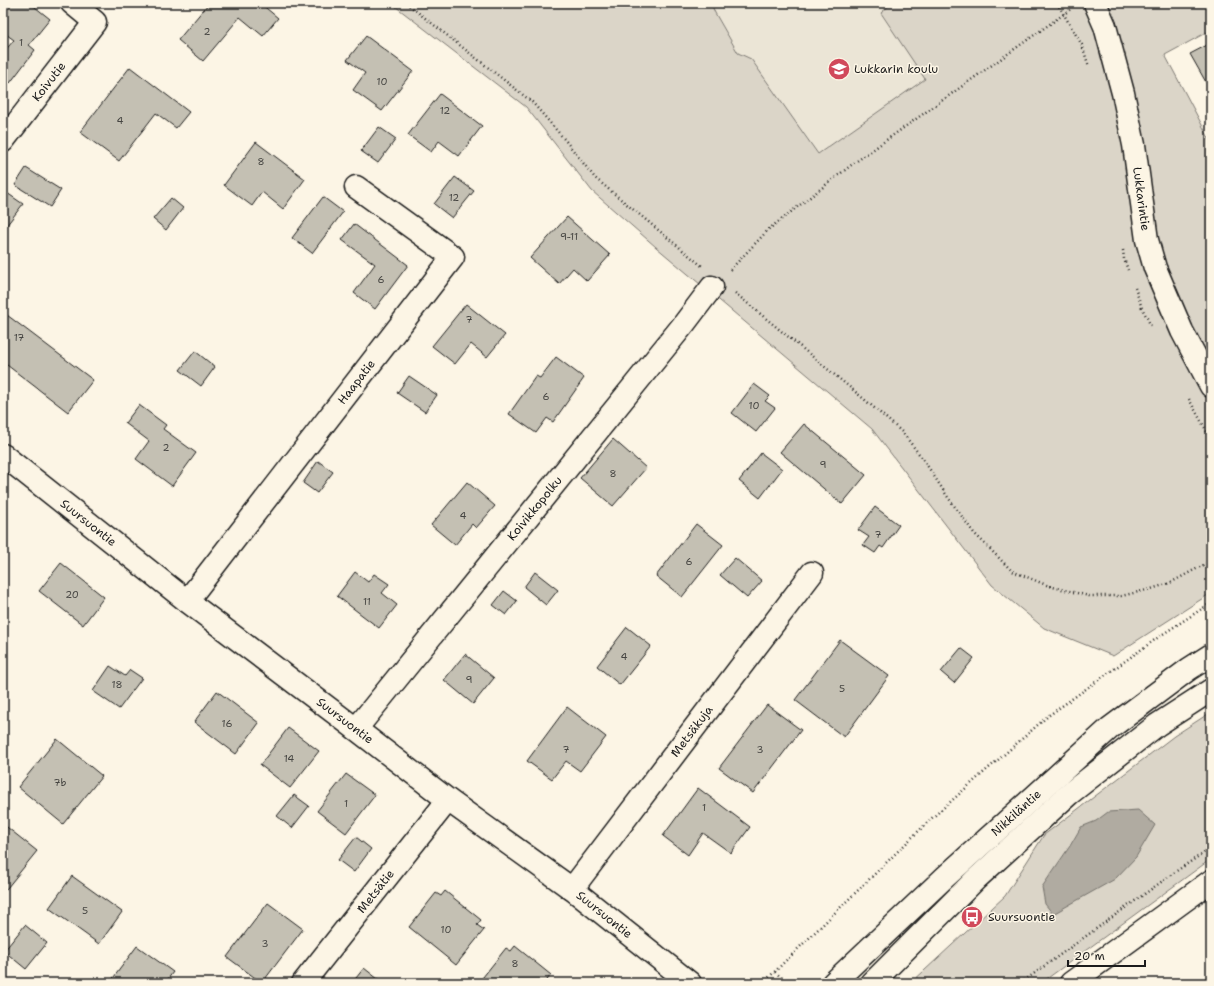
<svg xmlns="http://www.w3.org/2000/svg" width="1214" height="986" font-family="'Shantell Sans',sans-serif">
<rect width="100%" height="100%" fill="#fcf5e5"/>
<filter id="ink" filterUnits="userSpaceOnUse"><feTurbulence type="fractalNoise" baseFrequency=".025" numOctaves="2"/><feDisplacementMap in="SourceGraphic" scale="8" xChannelSelector="R" yChannelSelector="G"/><feConvolveMatrix kernelMatrix="1 2 1 2 8 2 1 2 1" color-interpolation-filters="sRGB"/></filter>
<g filter="url(#ink)">
<!-- built -->
<path fill="#ebe5d6" d="M 711,3 L 892,3 L 881,14 L 926,79 L 818,154 L 751,59 L 738,53 L 715,13 Z"/>
<!-- green -->
<g fill="#dbd5c8" stroke="#7c7872">
<path d="M 391,3 L 711,3 L 715,13 L 738,53 L 751,59 L 818,154 L 925,79 L 881,13 L 892,3 L 1211,3 L 1211,30 L 1165,55 L 1211,142 L 1211,593 L 1113,656 L 1044,628 L 992,585 L 872,429 L 656,247 L 592,191 L 526,107 Z"/>
<path d="M 1211,712 L 1211,859 L 1041,983 L 911,983 L 1005,896 L 1044,835 L 1174,736 Z"/>
</g>
<!-- water -->
<path fill="#b0aba1" stroke="#75726c" d="M 1138,810 L 1155,825 L 1136,857 L 1115,879 L 1053,914 L 1045,904 L 1042,887 L 1070,846 L 1081,827 L 1096,821 L 1108,812 Z"/>
<!-- building -->
<g fill="#c4c0b3" stroke="#1c1c1c">
<path d="M 3,3 L 30,3 L 50,19 L 29,45 L 35,50 L 10,83 L 3,78 L 3,53 L 14,40 L 3,32 Z"/>
<path d="M 209,3 L 260,3 L 278,18 L 263,36 L 240,17 L 203,61 L 178,40 Z"/>
<path d="M 366,36 L 413,71 L 382,111 L 353,90 L 365,73 L 347,60 Z"/>
<path d="M 1211,43 L 1211,91 L 1190,54 Z"/>
<path d="M 130,67 L 189,112 L 176,128 L 156,113 L 119,161 L 80,132 Z"/>
<path d="M 440,94 L 482,126 L 459,156 L 439,141 L 431,152 L 408,135 Z"/>
<path d="M 379,127 L 396,139 L 378,163 L 361,151 Z"/>
<path d="M 256,142 L 305,179 L 283,209 L 262,192 L 252,206 L 224,185 Z"/>
<path d="M 26,168 L 61,190 L 50,207 L 15,185 Z"/>
<path d="M 455,177 L 474,191 L 452,218 L 434,204 Z"/>
<path d="M 7,193 L 23,204 L 3,230 L 3,199 Z"/>
<path d="M 323,197 L 343,212 L 312,253 L 292,238 Z"/>
<path d="M 171,198 L 183,208 L 166,230 L 153,219 Z"/>
<path d="M 567,217 L 610,255 L 587,281 L 573,268 L 559,284 L 530,258 Z"/>
<path d="M 354,224 L 408,265 L 375,309 L 354,293 L 375,264 L 342,240 Z"/>
<path d="M 466,304 L 505,335 L 487,357 L 471,344 L 455,364 L 432,346 Z"/>
<path d="M 3,312 L 93,380 L 68,412 L 3,362 Z"/>
<path d="M 195,351 L 215,367 L 201,386 L 180,370 Z"/>
<path d="M 556,357 L 584,378 L 553,422 L 547,418 L 536,433 L 509,414 L 536,376 L 540,378 Z"/>
<path d="M 409,376 L 437,395 L 425,412 L 397,393 Z"/>
<path d="M 754,384 L 770,396 L 765,401 L 775,408 L 756,432 L 732,413 Z"/>
<path d="M 139,405 L 166,425 L 163,429 L 196,453 L 172,486 L 136,459 L 149,441 L 125,423 Z"/>
<path d="M 804,424 L 866,475 L 842,504 L 780,452 Z"/>
<path d="M 613,439 L 646,468 L 613,506 L 580,478 Z"/>
<path d="M 761,453 L 782,469 L 760,498 L 739,481 Z"/>
<path d="M 318,461 L 333,472 L 317,493 L 303,483 Z"/>
<path d="M 467,482 L 495,506 L 476,528 L 472,524 L 455,545 L 431,525 Z"/>
<path d="M 875,507 L 899,525 L 883,548 L 880,546 L 875,553 L 863,545 L 869,537 L 858,530 Z"/>
<path d="M 696,524 L 723,545 L 682,597 L 656,576 Z"/>
<path d="M 735,558 L 762,581 L 747,598 L 720,575 Z"/>
<path d="M 61,563 L 104,597 L 83,625 L 39,591 Z"/>
<path d="M 355,572 L 368,582 L 374,574 L 389,584 L 382,593 L 397,605 L 379,628 L 337,596 Z"/>
<path d="M 535,572 L 558,590 L 546,605 L 524,587 Z"/>
<path d="M 504,591 L 517,601 L 506,615 L 493,605 Z"/>
<path d="M 627,627 L 651,646 L 620,685 L 597,666 Z"/>
<path d="M 840,640 L 889,676 L 844,737 L 795,700 Z"/>
<path d="M 961,648 L 974,658 L 954,683 L 941,672 Z"/>
<path d="M 465,654 L 494,678 L 473,704 L 444,680 Z"/>
<path d="M 110,666 L 125,676 L 130,670 L 142,678 L 119,709 L 93,691 Z"/>
<path d="M 217,691 L 259,723 L 236,754 L 194,722 Z"/>
<path d="M 767,705 L 801,730 L 753,793 L 719,768 Z"/>
<path d="M 567,707 L 606,737 L 580,771 L 566,761 L 552,779 L 527,761 Z"/>
<path d="M 288,728 L 319,751 L 290,788 L 260,765 Z"/>
<path d="M 57,739 L 102,776 L 63,824 L 18,787 Z"/>
<path d="M 346,774 L 375,795 L 346,833 L 317,811 Z"/>
<path d="M 698,788 L 750,827 L 731,853 L 703,833 L 688,855 L 663,836 Z"/>
<path d="M 294,795 L 309,806 L 292,828 L 277,816 Z"/>
<path d="M 3,824 L 37,851 L 3,893 Z"/>
<path d="M 356,837 L 371,849 L 354,872 L 338,860 Z"/>
<path d="M 72,876 L 122,912 L 99,944 L 49,908 Z"/>
<path d="M 445,891 L 481,920 L 477,925 L 484,930 L 456,965 L 409,927 L 436,893 L 441,896 Z"/>
<path d="M 268,903 L 303,929 L 262,983 L 227,957 Z"/>
<path d="M 25,925 L 47,943 L 26,969 L 4,951 Z"/>
<path d="M 137,946 L 173,972 L 165,983 L 114,983 L 111,981 Z"/>
<path d="M 515,946 L 551,975 L 547,980 L 551,983 L 479,982 L 506,948 L 511,951 Z"/>
<path d="M 364,968 L 383,983 L 352,983 Z"/>
</g>
<g fill="none" stroke-linecap="round" stroke-linejoin="round">
<!-- minor casing -->
<g stroke="#1c1c1c" stroke-width="25">
<g id="minor">
<path id="s1" d="M 1095,3 L 1105,26 L 1123,93 L 1134,145 L 1147,240 L 1155,268 L 1182,331 L 1211,386"/>
<path id="s2" d="M 3,141 L 95,22 L 72,3"/>
<path id="s3" d="M 3,455 L 187,601 L 356,729 L 448,800 L 572,889 L 690,983"/>
<path id="s4" d="M 187,601 L 453,257 L 356,187"/>
<path id="s5" d="M 356,729 L 684,324 L 712,287"/>
<path id="s6" d="M 572,889 L 812,573"/>
<path id="s7" d="M 303,983 L 448,800"/>
<path id="s8" d="M 833,983 L 943,879 L 1110,728 L 1189,669 L 1211,655"/>
<path d="M 872,983 L 976,879 L 1069,794 L 1157,725 L 1211,690"/>
<path d="M 1071,983 L 1211,881"/>
</g>
</g>
<!-- path -->
<g stroke="#1c1c1c" stroke-width="2.5" stroke-dasharray="1 3" stroke-linecap="butt">
<path d="M 406,3 L 532,102 L 565,140 L 595,178 L 702,266"/>
<path d="M 1057,3 L 1082,45 L 1089,67"/>
<path d="M 1123,250 L 1124,259 L 1128,270"/>
<path d="M 730,270 L 769,229 L 854,163 L 1071,9"/>
<path d="M 1135,288 L 1142,308 L 1151,326"/>
<path d="M 735,293 L 864,399 L 902,432 L 923,459 L 947,496 L 974,533 L 1012,571 L 1049,586 L 1089,596 L 1121,596 L 1151,589 L 1170,583 L 1211,561"/>
<path d="M 1189,399 L 1211,439"/>
<path d="M 775,972 L 788,983"/>
<path d="M 763,983 L 932,818 L 1048,716 L 1163,634 L 1211,603"/>
<path d="M 1021,983 L 1175,872 L 1211,848"/>
</g>
<!-- minor -->
<use href="#minor" stroke="#fcf5e5" stroke-width="22"/>
</g>
</g>
<!-- icons -->
<defs>
<g id="school-disc" transform="scale(1.15)"><circle r="9.5" fill="#d1495b" stroke="#fcf5e5"/><path d="M0-5L7-2L0 1L-7-2ZM-4 1L0 2.5L4 1V4Q0 6-4 4Z" fill="#fff"/></g>
<g id="bus-disc" transform="scale(1.15)"><circle r="9.5" fill="#d1495b" stroke="#fcf5e5"/><path d="M-5-6H5V4H4V6H2V4H-2V6H-4V4H-5ZM-3.5-4V0h7V-4ZM-3.5 1.2v1.5H-2V1.2ZM2 1.2v1.5H3.5V1.2Z" fill="#fff"/></g>
</defs>
<g fill-rule="evenodd">
<use href="#school-disc" x="839" y="69"/>
<use href="#bus-disc" x="972" y="917"/>
</g>
<g text-anchor="middle" stroke-width="3" stroke-linejoin="round" paint-order="stroke">
<!-- number labels -->
<g font-size="10" fill="#464542">
<text x="207" y="35">2</text>
<text x="21" y="46">1</text>
<text x="382" y="85">10</text>
<text x="445" y="114">12</text>
<text x="120" y="124">4</text>
<text x="261" y="165">8</text>
<text x="454" y="201">12</text>
<text x="569" y="240">9-11</text>
<text x="381" y="283">6</text>
<text x="469" y="323">7</text>
<text x="19" y="341">17</text>
<text x="546" y="400">6</text>
<text x="754" y="409">10</text>
<text x="166" y="451">2</text>
<text x="823" y="468">9</text>
<text x="613" y="477">8</text>
<text x="463" y="519">4</text>
<text x="878" y="538">7</text>
<text x="689" y="565">6</text>
<text x="72" y="598">20</text>
<text x="367" y="605">11</text>
<text x="624" y="660">4</text>
<text x="469" y="683">9</text>
<text x="117" y="688">18</text>
<text x="842" y="692">5</text>
<text x="227" y="727">16</text>
<text x="566" y="753">7</text>
<text x="760" y="753">3</text>
<text x="289" y="762">14</text>
<text x="60" y="786">7b</text>
<text x="346" y="807">1</text>
<text x="704" y="811">1</text>
<text x="85" y="914">5</text>
<text x="446" y="933">10</text>
<text x="265" y="947">3</text>
<text x="515" y="967">8</text>
</g>
<!-- poi labels -->
<g font-size="12" fill="#1c1c1c" stroke="#fcf5e5" text-anchor="start">
<text x="854" y="73">Lukkarin koulu</text>
<text x="988" y="921">Suursuontie</text>
</g>
<!-- street labels -->
<g font-size="12" fill="#1c1c1c" stroke="#fcf5e5">
<text dy="4" stroke="none"><textPath href="#s2" startOffset="75">Koivutie</textPath></text>
<text dy="4" stroke="none"><textPath href="#s1" startOffset="202">Lukkarintie</textPath></text>
<text dy="4" stroke="none"><textPath href="#s4" startOffset="277">Haapatie</textPath></text>
<text dy="4" stroke="none"><textPath href="#s5" startOffset="284">Koivikkopolku</textPath></text>
<text dy="4" stroke="none"><textPath href="#s3" startOffset="109">Suursuontie</textPath></text>
<text dy="4" stroke="none"><textPath href="#s3" startOffset="433">Suursuontie</textPath></text>
<text dy="4" stroke="none"><textPath href="#s6" startOffset="198">Metsäkuja</textPath></text>
<text dy="4" stroke="none"><textPath href="#s8" startOffset="250">Nikkiläntie</textPath></text>
<text dy="4" stroke="none"><textPath href="#s7" startOffset="117">Metsätie</textPath></text>
<text dy="4" stroke="none"><textPath href="#s3" startOffset="757">Suursuontie</textPath></text>
</g>
</g>
<!-- margin -->
<rect width="1214" height="986" fill="none" stroke="#fcf5e5" stroke-width="16"/>
<rect x="8" y="8" width="1198" height="970" fill="none" stroke="#1c1c1c" stroke-width="1.5" filter="url(#ink)"/>
<!-- scale -->
<path d="M1068 960v6h77v-6" fill="none" stroke="#1c1c1c" stroke-width="2"/>
<text x="1074" y="960" font-size="12" fill="#1c1c1c" stroke="#fcf5e5" stroke-width="3" paint-order="stroke">20 m</text>
</svg>
